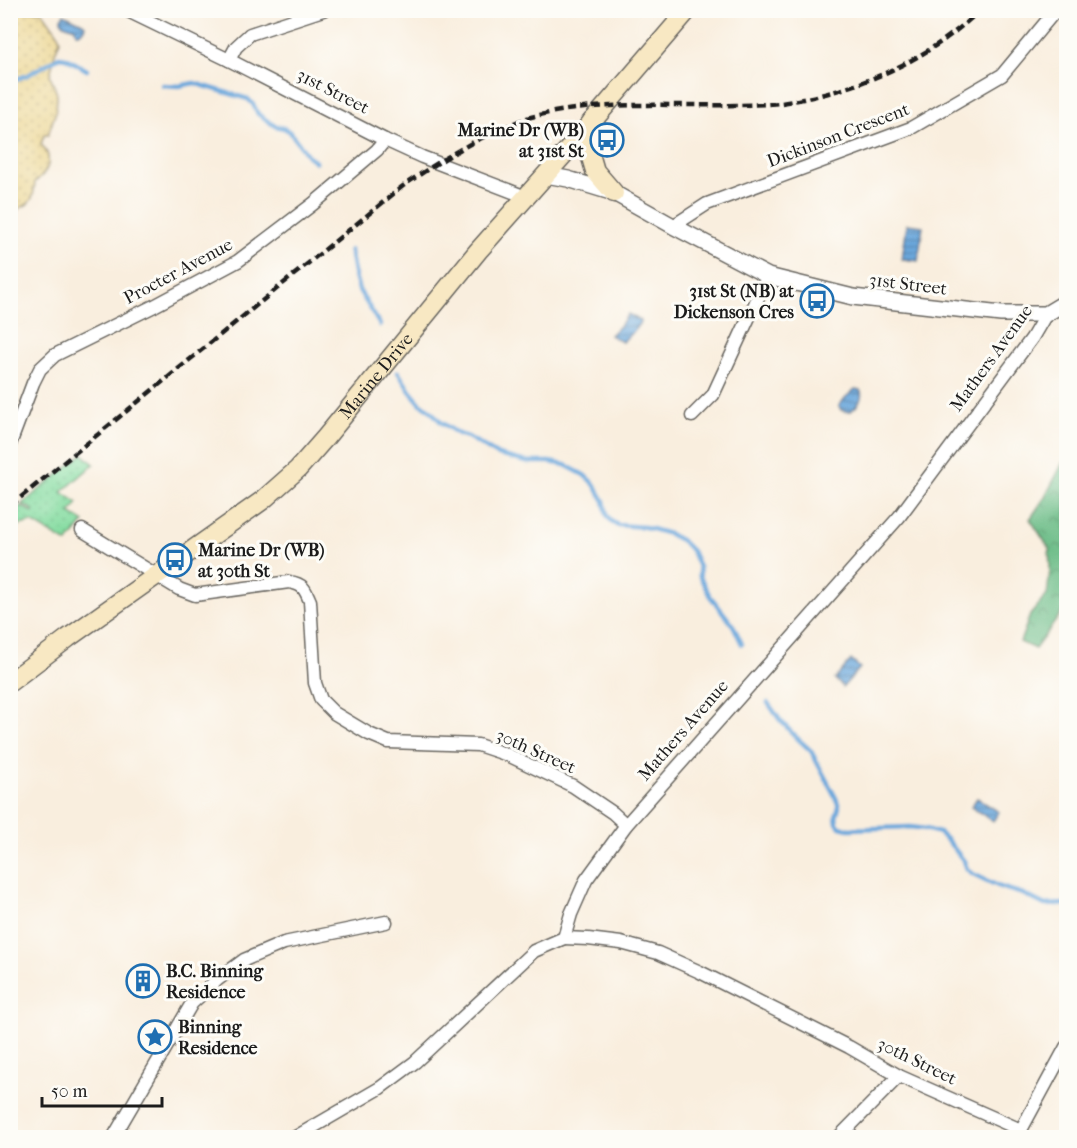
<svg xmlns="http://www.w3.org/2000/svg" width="1077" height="1148" font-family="'IM FELL French Canon',serif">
<defs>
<pattern id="grass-dots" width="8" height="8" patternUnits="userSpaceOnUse" patternTransform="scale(1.5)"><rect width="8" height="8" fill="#84dca0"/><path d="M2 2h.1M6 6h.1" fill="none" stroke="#71bc89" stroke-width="1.8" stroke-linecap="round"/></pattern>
<pattern id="forest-crowns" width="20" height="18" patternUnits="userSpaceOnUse" patternTransform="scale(1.5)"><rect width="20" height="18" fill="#6bbc86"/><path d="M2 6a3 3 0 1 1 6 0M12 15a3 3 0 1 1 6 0" fill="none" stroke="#57986d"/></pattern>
<pattern id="sand-dots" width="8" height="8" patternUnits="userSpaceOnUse" patternTransform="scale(1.5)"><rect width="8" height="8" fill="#eeda9e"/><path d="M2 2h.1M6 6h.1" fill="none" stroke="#ccba88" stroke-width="1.8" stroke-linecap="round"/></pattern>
<pattern id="water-rules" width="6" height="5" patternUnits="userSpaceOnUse" patternTransform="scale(1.5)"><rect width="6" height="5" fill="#6ba7dc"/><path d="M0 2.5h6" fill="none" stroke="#5787b2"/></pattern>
</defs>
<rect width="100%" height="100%" fill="#fdfcf7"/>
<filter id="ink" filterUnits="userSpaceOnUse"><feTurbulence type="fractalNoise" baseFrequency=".0167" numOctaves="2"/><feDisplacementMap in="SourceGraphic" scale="12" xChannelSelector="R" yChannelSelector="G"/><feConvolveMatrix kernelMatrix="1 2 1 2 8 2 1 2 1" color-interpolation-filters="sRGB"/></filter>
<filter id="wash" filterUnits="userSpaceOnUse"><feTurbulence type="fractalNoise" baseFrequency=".008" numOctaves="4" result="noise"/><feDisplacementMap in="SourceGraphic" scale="24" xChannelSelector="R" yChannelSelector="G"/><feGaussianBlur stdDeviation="1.35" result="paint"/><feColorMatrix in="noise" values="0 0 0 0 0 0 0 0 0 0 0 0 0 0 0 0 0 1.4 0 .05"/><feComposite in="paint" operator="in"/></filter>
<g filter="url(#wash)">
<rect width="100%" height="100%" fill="#f9eede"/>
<!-- grass -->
<path fill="url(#grass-dots)" stroke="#507c5e" stroke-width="1.5" d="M 83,454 L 94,464 L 62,492 L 78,503 L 70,513 L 84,522 L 67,543 L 32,522 L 15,526 L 11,530 L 11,513 L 20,506 L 33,512 L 34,510 L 22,504 Z"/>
<!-- forest -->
<path fill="url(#forest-crowns)" stroke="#446c51" stroke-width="1.5" d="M 1066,461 L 1066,607 L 1035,649 L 1020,642 L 1030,615 L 1047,595 L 1050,570 L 1049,548 L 1030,519 L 1045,497 L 1063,462 Z"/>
<!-- sand -->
<path fill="url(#sand-dots)" stroke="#857b5d" stroke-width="1.5" d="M 11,11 L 42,11 L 57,32 L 60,40 L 55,53 L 50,75 L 57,94 L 56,111 L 48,135 L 44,135 L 41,144 C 43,147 48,152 48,157 C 50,167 43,176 35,182 C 34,190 34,200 26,205 C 21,208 18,208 13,213 L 13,221 L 11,225 L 11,129 L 16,114 L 11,104 Z"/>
<!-- water -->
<g fill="url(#water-rules)" stroke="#44627c" stroke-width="1.5">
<path d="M 64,14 L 83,23 L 85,25 L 84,29 L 79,33 L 76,33 L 75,28 L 64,24 L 61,20 L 61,18 Z"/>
<path d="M 907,224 L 923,226 L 918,261 L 902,259 Z"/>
<path d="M 628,314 L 641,321 L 633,332 L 622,342 L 610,335 L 622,323 Z"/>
<path d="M 855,389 L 860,390 C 865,398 856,408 849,412 L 841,410 L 839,406 L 845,398 Z"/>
<path d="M 851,660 L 860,668 L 843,687 L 835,679 Z"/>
<path d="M 977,798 L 999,812 L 993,821 L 971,807 Z"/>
</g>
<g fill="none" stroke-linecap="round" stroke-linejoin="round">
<!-- stream -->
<g stroke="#6ba7dc" stroke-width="4.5">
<path d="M 10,81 L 28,75 L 59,57 L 66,58 L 87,70"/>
<path d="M 163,85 L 179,86 L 194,83 L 248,99 L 253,104 L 258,114 L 275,126 L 284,128 L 290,132 L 308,156 L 316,162"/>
<path d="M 350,250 L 354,272 L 359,290 L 380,325"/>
<path d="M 398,372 L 410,391 L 421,404 L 430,410 L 441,422 L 458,434 L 468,437 L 498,455 L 527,462 L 549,462 L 565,465 L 584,475 L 594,484 L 604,501 L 607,515 L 612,522 L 618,525 L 645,527 L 669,534 L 682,541 L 692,551 L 699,567 L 700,577 L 710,596 L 733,625 L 742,644"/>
<path d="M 768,703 L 780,720 L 795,736 L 811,751 L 836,798 L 839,807 L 836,817 L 837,823 L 840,827 L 849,829 L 910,827 L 926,829 L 939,833 L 948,841 L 964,861 L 967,869 L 973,874 L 1000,887 L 1023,894 L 1045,905 L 1066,904"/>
</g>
</g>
</g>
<g filter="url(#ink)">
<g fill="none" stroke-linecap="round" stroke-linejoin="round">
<!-- minor casing -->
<g stroke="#696660" stroke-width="15">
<g id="minor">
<path d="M 126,10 L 229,60 L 385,140 L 422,157 L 526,197"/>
<path d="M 229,60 L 236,47 L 250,34 L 323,10"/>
<path d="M 673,226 L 707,204 L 911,128 L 1002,75 L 1056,10"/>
<path d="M 692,416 L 713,395 L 768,276"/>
<path d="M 10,444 L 33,383 L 40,369 L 55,355 L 154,306 L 238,261 L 313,204 L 377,150 L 385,140"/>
<path d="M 82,530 L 179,589 L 195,595 L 289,582 C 303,584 305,589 310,601 L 315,683 L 321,700 L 334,713 L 369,734 L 388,742 L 478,745 L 508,755 L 573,786 L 613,813 L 626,825"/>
<path d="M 564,938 L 588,939 L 621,943 L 658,953 L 700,972 L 849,1047 L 899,1076 L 1021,1130"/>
<path d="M 1019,1136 L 1021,1130 L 1066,1047"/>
<path d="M 113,1138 L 192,1003 L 217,980 L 244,960 L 284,943 L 386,922"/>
<path d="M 294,1138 L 380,1088 L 415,1062 L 534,951 L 564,938 L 571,914 L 586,880 L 626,825 L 899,517 L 1032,338 L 1046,314"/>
<path d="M 838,1138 L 899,1076"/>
</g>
</g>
<!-- tertiary casing -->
<g stroke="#696660" stroke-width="18">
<path id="tertiary" d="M 546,175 L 568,179 L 614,193 L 673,226 L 768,276 L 853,297 L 1001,314 L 1046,314 L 1066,302"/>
</g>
<!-- secondary casing -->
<g stroke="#696660" stroke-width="21">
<g id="secondary">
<path d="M 592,121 L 590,154 L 595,171 L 614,193"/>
<path id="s1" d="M 10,682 L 68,638 L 263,500 L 298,469 L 326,437 L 478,251 L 566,152 L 688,10"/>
</g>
</g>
<!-- minor -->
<use href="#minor" stroke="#fff" stroke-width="12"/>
<!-- tertiary -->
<use href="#tertiary" stroke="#fff" stroke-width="15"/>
<!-- secondary -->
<use href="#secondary" stroke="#f8e8c3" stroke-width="18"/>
<!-- rail -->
<path stroke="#1c1c1c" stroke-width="4.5" stroke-dasharray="9 4.5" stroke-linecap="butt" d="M 10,506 L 403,186 C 435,164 466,144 501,129 C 510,125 518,121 527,118 C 610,96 696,110 781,103 C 791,102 802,99 812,97 C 875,83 933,55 980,10"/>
</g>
</g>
<!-- icons -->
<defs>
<g id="bus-ring" transform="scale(1.725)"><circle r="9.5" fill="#fdfcf7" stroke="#1f6fb2" stroke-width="1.5"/><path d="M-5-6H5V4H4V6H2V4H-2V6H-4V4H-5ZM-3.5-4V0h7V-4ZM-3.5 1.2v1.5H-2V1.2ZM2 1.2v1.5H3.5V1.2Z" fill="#1f6fb2"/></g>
<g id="building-ring" transform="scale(1.725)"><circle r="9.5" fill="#fdfcf7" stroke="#1f6fb2" stroke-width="1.5"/><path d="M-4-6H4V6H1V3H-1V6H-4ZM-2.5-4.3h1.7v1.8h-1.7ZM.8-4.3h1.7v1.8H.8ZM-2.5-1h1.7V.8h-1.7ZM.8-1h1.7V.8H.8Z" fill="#1f6fb2"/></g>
<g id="sight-ring" transform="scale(1.725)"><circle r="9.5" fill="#fdfcf7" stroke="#1f6fb2" stroke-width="1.5"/><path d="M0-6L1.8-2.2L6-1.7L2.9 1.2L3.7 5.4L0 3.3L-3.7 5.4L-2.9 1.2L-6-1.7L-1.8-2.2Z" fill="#1f6fb2"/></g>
</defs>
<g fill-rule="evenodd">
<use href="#bus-ring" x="607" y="140"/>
<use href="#bus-ring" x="817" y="301"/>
<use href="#bus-ring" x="175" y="560"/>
<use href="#building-ring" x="143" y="981"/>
<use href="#sight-ring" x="155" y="1037"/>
</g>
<g text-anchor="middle" stroke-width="6" stroke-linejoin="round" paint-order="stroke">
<!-- street labels -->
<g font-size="18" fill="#1c1c1c" stroke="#fdfcf7">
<text transform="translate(333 91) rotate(27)" y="6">31st Street</text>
<text transform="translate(838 135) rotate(-21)" y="6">Dickinson Crescent</text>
<text transform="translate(178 271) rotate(-28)" y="6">Procter Avenue</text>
<text transform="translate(908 284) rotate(7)" y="6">31st Street</text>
<text transform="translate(991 358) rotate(-54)" y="6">Mathers Avenue</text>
<text dy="6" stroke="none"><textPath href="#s1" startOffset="480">Marine Drive</textPath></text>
<text transform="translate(683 730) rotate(-49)" y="6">Mathers Avenue</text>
<text transform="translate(536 751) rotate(24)" y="6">30th Street</text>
<text transform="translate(917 1061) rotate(26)" y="6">30th Street</text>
</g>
<!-- poi labels -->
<g font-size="18" font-weight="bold" fill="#1c1c1c" stroke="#fdfcf7" text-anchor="start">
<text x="584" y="136" text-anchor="end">Marine Dr (WB)<tspan x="584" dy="21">at 31st St</tspan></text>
<text x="794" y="297" text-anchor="end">31st St (NB) at<tspan x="794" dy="21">Dickenson Cres</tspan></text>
<text x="198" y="556">Marine Dr (WB)<tspan x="198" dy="21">at 30th St</tspan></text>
<text x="166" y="977">B.C. Binning<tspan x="166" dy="21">Residence</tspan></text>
<text x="178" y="1033">Binning<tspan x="178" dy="21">Residence</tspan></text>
</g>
</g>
<!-- margin -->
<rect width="1077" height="1148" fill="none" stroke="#fdfcf7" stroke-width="36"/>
<!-- scale -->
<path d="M42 1097v9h120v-9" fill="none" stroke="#1c1c1c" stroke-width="3"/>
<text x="51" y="1097" font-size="18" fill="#1c1c1c" stroke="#fdfcf7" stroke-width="4.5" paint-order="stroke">50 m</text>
</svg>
